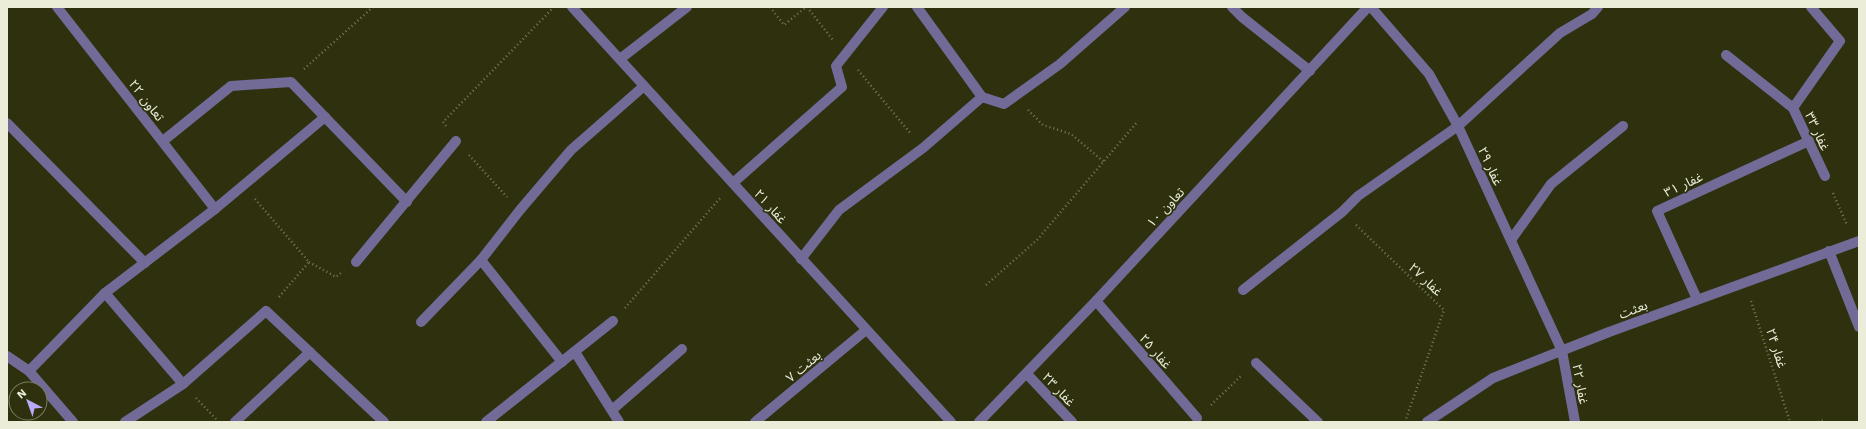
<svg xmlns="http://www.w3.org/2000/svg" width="1866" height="429" font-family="'Work Sans','Noto Sans Arabic',sans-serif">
<rect width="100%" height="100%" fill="#2e300e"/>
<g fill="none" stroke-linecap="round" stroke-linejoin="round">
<!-- path -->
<g stroke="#787a5e" stroke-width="2.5" stroke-dasharray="1 3" stroke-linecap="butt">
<path d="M 770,7 L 784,25 L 806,7"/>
<path d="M 807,7 L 833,40"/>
<path d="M 304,69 L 373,7"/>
<path d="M 858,70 L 911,134"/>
<path d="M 1028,110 L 1043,125 L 1071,134 L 1104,162"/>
<path d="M 446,126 L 443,122 L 553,8"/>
<path d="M 469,155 L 507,197"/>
<path d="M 1833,193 L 1847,225"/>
<path d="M 255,199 L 309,262 L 279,297"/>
<path d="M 1356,225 L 1444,310 L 1405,422"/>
<path d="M 309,262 L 336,277 L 341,273"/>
<path d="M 986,285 L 1037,240 L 1138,121"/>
<path d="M 1751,301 L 1790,422"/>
<path d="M 625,308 L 721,197"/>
<path d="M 196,398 L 216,419"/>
<path d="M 7,401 L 18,386"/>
<path d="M 1211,405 L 1242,375"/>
<path d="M 1818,422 L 1824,420 L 1825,422"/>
</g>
<!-- minor -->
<g stroke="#726b97" stroke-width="10">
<path d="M 57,7 L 215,209"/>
<path d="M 572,7 L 951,422"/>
<path d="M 1232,7 L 1242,17 L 1310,71"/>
<path d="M 1371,7 L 1429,74 L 1458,126 L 1562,351 L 1575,422"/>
<path d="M 1726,55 L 1793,108 L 1825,176"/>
<path d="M 620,59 L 687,7"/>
<path d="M 982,97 L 1004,104 L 1060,64 L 1125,7"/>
<path d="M 1793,108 L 1840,41 L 1811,7"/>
<path d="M 7,123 L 145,263"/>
<path d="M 163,141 L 231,86 L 291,82 L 407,202"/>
<path d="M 733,183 L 842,87 L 836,66 L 883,7"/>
<path d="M 1511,240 L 1551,184 L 1623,126"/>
<path d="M 1829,251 L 1859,327"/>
<path d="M 801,259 L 839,210 L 923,148 L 982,97 L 917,7"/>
<path d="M 481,260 L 562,362"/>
<path d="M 356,262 L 456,141"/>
<path d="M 1243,290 L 1342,212 L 1358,196 L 1458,126 L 1560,33 L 1592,14 L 1598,7"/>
<path d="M 105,293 L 183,384"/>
<path d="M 1697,299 L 1657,211 L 1809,141"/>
<path d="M 1096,301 L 1197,418"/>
<path d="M 421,322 L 481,260 L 520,210 L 571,150 L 644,86"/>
<path d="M 575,352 L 619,422"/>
<path d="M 7,356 L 29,371 L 73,422"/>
<path d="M 1256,363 L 1318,422"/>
<path d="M 29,371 L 105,293 L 215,209 L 325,117"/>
<path d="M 1027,374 L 1072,422"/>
<path d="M 612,410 L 682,349"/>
<path d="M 125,422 L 183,384 L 266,311 L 384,422"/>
<path d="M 235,422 L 310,352"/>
<path d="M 486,422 L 613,321"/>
<path d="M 755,422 L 866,330"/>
<path d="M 979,422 L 1096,301 L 1368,7"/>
<path d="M 1427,422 L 1493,378 L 1609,332 L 1859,241"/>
</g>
</g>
<g text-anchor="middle" stroke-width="3.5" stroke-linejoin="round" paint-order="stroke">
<!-- street labels -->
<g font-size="13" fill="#ebedd9" stroke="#2e300e">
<text transform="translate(147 100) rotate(52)" y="5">تعاون ۲۲</text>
<text transform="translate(1818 131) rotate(65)" y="5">غفار ۳۳</text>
<text transform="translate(1491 166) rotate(65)" y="5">غفار ۲۹</text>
<text transform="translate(1683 184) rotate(-25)" y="5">غفار ۳۱</text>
<text transform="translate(771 206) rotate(48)" y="5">غفار ۲۱</text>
<text transform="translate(1165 207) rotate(-47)" y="5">تعاون ۱۰</text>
<text transform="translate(1426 279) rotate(44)" y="5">غفار ۲۷</text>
<text transform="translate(1633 309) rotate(-21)" y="5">بعثت</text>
<text transform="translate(1777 348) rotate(72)" y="5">غفار ۲۴</text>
<text transform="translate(1156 351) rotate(49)" y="5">غفار ۲۵</text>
<text transform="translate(803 366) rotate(-40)" y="5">بعثت ۷</text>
<text transform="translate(1581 384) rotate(80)" y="5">غفار ۲۲</text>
<text transform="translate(1059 389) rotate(47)" y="5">غفار ۲۳</text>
</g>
</g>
<!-- border -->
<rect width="1866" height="429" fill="none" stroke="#ebedd9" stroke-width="16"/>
<!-- north arrow -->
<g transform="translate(28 401) rotate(319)"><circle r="19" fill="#2e300e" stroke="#7a7c5f"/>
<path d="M0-3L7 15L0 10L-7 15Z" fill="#b7abf7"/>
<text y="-6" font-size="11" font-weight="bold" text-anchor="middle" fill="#ebedd9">N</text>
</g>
</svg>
